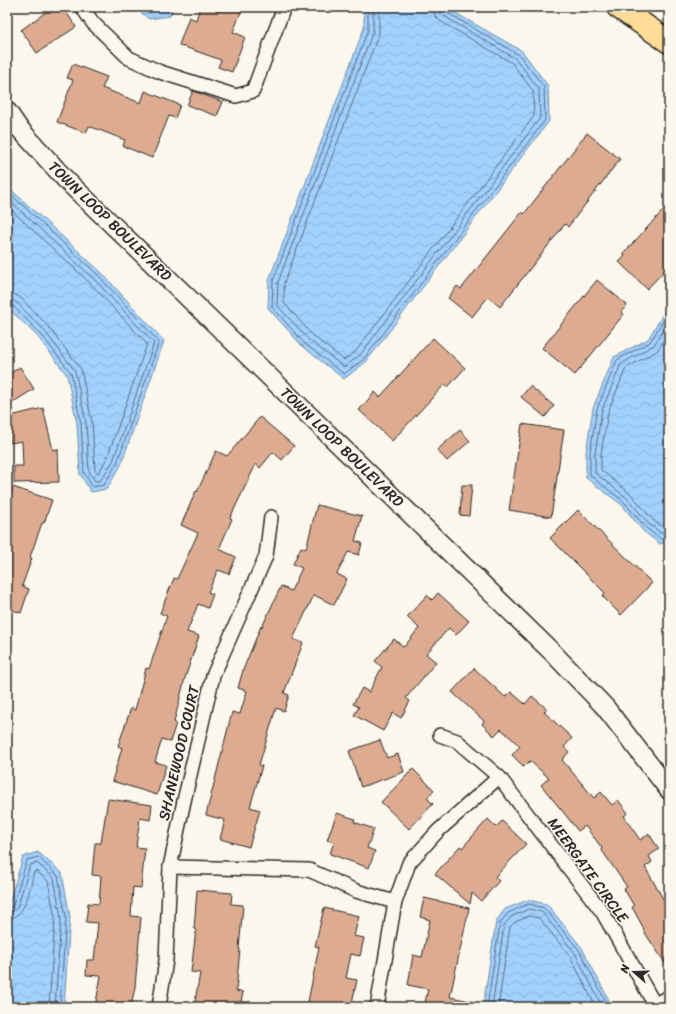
<svg xmlns="http://www.w3.org/2000/svg" width="676" height="1014" font-family="Sriracha,sans-serif">
<defs>
<pattern id="water-waves" width="16" height="10" patternUnits="userSpaceOnUse"><rect width="16" height="10" fill="#a2d1fe"/><path d="M0 5q4-4 8 0t8 0" fill="none" stroke="#8cb4da"/></pattern>
</defs>
<rect width="100%" height="100%" fill="#fbf7ec"/>
<filter id="ink" filterUnits="userSpaceOnUse"><feTurbulence type="fractalNoise" baseFrequency=".025" numOctaves="2"/><feDisplacementMap in="SourceGraphic" scale="8" xChannelSelector="R" yChannelSelector="G"/><feConvolveMatrix kernelMatrix="1 2 1 2 8 2 1 2 1" color-interpolation-filters="sRGB"/></filter>
<g filter="url(#ink)">
<!-- water -->
<g fill="url(#water-waves)" stroke="#728faa">
<path d="M 134,7 L 174,7 L 170,16 L 149,19 Z"/>
<path d="M 364,7 L 445,7 L 522,51 L 548,86 L 549,121 L 366,362 L 344,379 L 303,347 L 268,308 L 269,280 L 364,28 Z"/>
<path d="M 7,186 L 101,272 L 164,341 L 121,465 L 107,489 L 91,492 L 80,474 L 77,424 L 67,375 L 37,336 L 7,307 Z"/>
<path d="M 669,304 L 669,541 L 660,544 L 643,531 L 622,505 L 586,478 L 586,452 L 593,408 L 614,357 L 648,339 Z"/>
<path d="M 38,852 L 62,873 L 70,917 L 64,1007 L 7,1007 L 7,910 L 23,857 Z"/>
<path d="M 528,900 L 547,904 L 582,948 L 610,1002 L 609,1007 L 483,1007 L 496,921 L 505,909 Z"/>
</g>
<g fill="none" stroke-linecap="round" stroke-linejoin="round">
<!-- shore -->
<g stroke="#5b6d7f" stroke-width="1">
<path d="M 368,7 L 368,30 L 273,281 L 272,307 L 305,344 L 344,374 L 364,359 L 545,120 L 544,87 L 519,55 L 446,12 L 444,7"/>
<path d="M 373,7 L 373,31 L 278,282 L 277,305 L 309,340 L 344,367 L 360,355 L 540,118 L 539,89 L 516,59 L 444,16 L 440,12 L 439,7"/>
<path d="M 379,7 L 379,33 L 284,283 L 284,303 L 313,336 L 344,360 L 356,351 L 534,116 L 533,91 L 512,63 L 440,21 L 435,16 L 433,7"/>
<path d="M 7,191 L 98,275 L 159,342 L 117,463 L 104,485 L 93,487 L 84,473 L 81,424 L 71,373 L 40,333 L 14,307 L 7,304"/>
<path d="M 7,198 L 94,279 L 154,343 L 113,461 L 100,481 L 95,481 L 89,471 L 86,423 L 75,371 L 43,329 L 17,303 L 12,300 L 7,299"/>
<path d="M 7,206 L 90,283 L 147,344 L 107,458 L 99,472 L 96,472 L 95,470 L 92,422 L 81,369 L 47,325 L 21,298 L 14,294 L 7,293"/>
<path d="M 669,311 L 650,342 L 617,360 L 597,409 L 590,453 L 590,475 L 624,502 L 646,528 L 661,539 L 669,537"/>
<path d="M 669,320 L 654,345 L 621,364 L 602,410 L 595,453 L 595,473 L 627,498 L 649,524 L 661,533 L 669,532"/>
<path d="M 669,332 L 657,351 L 626,368 L 608,412 L 601,454 L 601,470 L 631,494 L 653,520 L 663,527 L 669,526"/>
<path d="M 7,908 L 11,908 L 13,905 L 27,860 L 38,857 L 58,876 L 66,917 L 60,1007"/>
<path d="M 7,913 L 12,912 L 17,908 L 30,865 L 37,863 L 54,878 L 61,918 L 55,1007"/>
<path d="M 7,919 C 26,919 30,887 34,872 L 37,871 L 48,881 L 55,918 L 49,1007"/>
<path d="M 487,1007 L 500,923 L 508,913 L 528,904 L 544,908 L 579,950 L 606,1002 L 605,1007"/>
<path d="M 492,1007 L 504,925 L 511,917 L 529,909 L 542,912 L 575,953 L 600,1002 L 600,1007"/>
<path d="M 498,1007 L 510,927 L 515,922 L 529,916 L 539,918 L 570,956 L 594,1003 L 594,1007"/>
</g>
</g>
<!-- building -->
<g fill="#ddab90" stroke="#2b2b2b">
<path d="M 53,7 L 63,7 L 76,27 L 37,53 L 21,30 Z"/>
<path d="M 200,7 L 243,7 L 233,32 L 245,37 L 232,72 L 218,67 L 221,60 L 179,45 L 189,17 L 196,20 Z"/>
<path d="M 73,64 L 107,77 L 102,88 L 141,103 L 145,91 L 180,105 L 175,118 L 169,116 L 152,158 L 123,146 L 125,140 L 89,126 L 86,133 L 57,122 L 73,80 L 67,78 Z"/>
<path d="M 193,91 L 223,102 L 217,116 L 187,105 Z"/>
<path d="M 587,133 L 620,159 L 568,227 L 565,224 L 500,307 L 488,297 L 472,317 L 448,298 L 457,286 L 461,289 L 522,212 L 524,214 Z"/>
<path d="M 669,204 L 669,266 L 647,289 L 619,262 L 625,256 L 623,254 Z"/>
<path d="M 597,280 L 627,305 L 621,312 L 624,314 L 575,375 L 542,348 Z"/>
<path d="M 433,338 L 465,368 L 448,387 L 445,384 L 392,441 L 359,410 L 375,392 L 380,397 Z"/>
<path d="M 20,367 L 34,389 L 7,406 L 7,375 Z"/>
<path d="M 530,386 L 554,406 L 545,417 L 521,397 Z"/>
<path d="M 43,408 L 53,450 L 58,449 L 59,482 L 14,483 L 14,466 L 23,466 L 22,441 L 10,443 L 7,431 L 7,417 Z"/>
<path d="M 260,417 L 294,446 L 282,460 L 273,452 L 260,468 L 256,464 L 230,518 L 232,519 L 219,549 L 236,557 L 229,574 L 218,570 L 208,592 L 213,594 L 208,608 L 198,604 L 187,632 L 199,636 L 185,678 L 174,722 L 176,723 L 170,742 L 162,739 L 155,762 L 166,765 L 157,795 L 112,781 L 122,748 L 118,746 L 131,708 L 135,710 L 146,668 L 149,669 L 167,616 L 160,613 L 174,578 L 177,579 L 198,533 L 181,525 L 196,491 L 197,492 L 216,451 L 227,456 Z"/>
<path d="M 522,424 L 564,430 L 551,517 L 509,510 Z"/>
<path d="M 460,430 L 470,441 L 447,461 L 437,450 Z"/>
<path d="M 462,485 L 472,485 L 469,516 L 460,515 Z"/>
<path d="M 13,487 L 52,500 L 44,523 L 42,523 L 30,557 L 32,558 L 22,586 L 29,589 L 21,613 L 7,608 L 7,506 Z"/>
<path d="M 317,505 L 362,516 L 355,541 L 362,543 L 359,555 L 348,552 L 337,574 L 347,579 L 334,605 L 314,595 L 293,639 L 303,643 L 284,693 L 289,695 L 284,711 L 276,708 L 259,765 L 262,766 L 250,807 L 260,810 L 249,847 L 220,839 L 225,820 L 206,815 L 232,712 L 240,714 L 247,691 L 238,688 L 243,670 L 261,626 L 262,627 L 281,586 L 291,591 L 302,568 L 293,564 L 301,547 L 306,549 Z"/>
<path d="M 578,510 L 652,583 L 621,615 L 602,596 L 605,593 L 550,538 Z"/>
<path d="M 438,593 L 469,621 L 456,635 L 449,628 L 426,654 L 436,662 L 406,698 L 410,701 L 401,718 L 393,713 L 383,731 L 354,715 L 359,707 L 353,704 L 362,688 L 369,692 L 382,667 L 375,661 L 394,639 L 404,647 L 419,628 L 407,617 L 427,595 L 432,600 Z"/>
<path d="M 474,668 L 505,697 L 511,692 L 525,704 L 532,696 L 547,709 L 544,712 L 572,738 L 564,747 L 569,752 L 562,760 L 594,798 L 601,792 L 612,805 L 618,800 L 628,813 L 624,816 L 640,840 L 649,834 L 659,849 L 649,856 L 652,862 L 645,867 L 669,909 L 669,969 L 643,930 L 644,929 L 632,907 L 634,906 L 624,889 L 627,887 L 601,849 L 602,848 L 585,826 L 578,831 L 568,818 L 541,785 L 549,778 L 530,761 L 524,767 L 512,755 L 520,746 L 501,729 L 494,736 L 482,724 L 484,721 L 452,692 Z"/>
<path d="M 380,740 L 387,758 L 398,754 L 404,772 L 361,787 L 349,751 Z"/>
<path d="M 413,769 L 434,790 L 427,798 L 433,804 L 409,829 L 381,802 Z"/>
<path d="M 108,799 L 152,805 L 150,820 L 140,818 L 136,847 L 145,848 L 141,888 L 133,887 L 131,916 L 141,917 L 135,987 L 131,1007 L 95,1007 L 101,976 L 86,975 L 87,960 L 94,960 L 98,923 L 86,922 L 88,903 L 99,904 L 101,876 L 92,875 L 95,843 L 101,843 Z"/>
<path d="M 337,813 L 355,819 L 354,822 L 374,829 L 367,848 L 375,851 L 369,868 L 330,854 L 334,842 L 327,840 Z"/>
<path d="M 488,819 L 496,827 L 502,821 L 526,844 L 495,877 L 499,881 L 481,901 L 472,893 L 470,904 L 435,874 L 460,846 L 462,848 Z"/>
<path d="M 197,890 L 232,893 L 231,904 L 243,905 L 239,949 L 240,949 L 236,991 L 243,992 L 240,1007 L 194,1007 L 200,973 L 191,972 L 196,930 L 194,929 Z"/>
<path d="M 424,898 L 469,908 L 450,997 L 475,1002 L 475,1007 L 424,1007 L 428,989 L 408,985 L 413,955 L 422,957 L 430,920 L 420,917 Z"/>
<path d="M 324,908 L 359,916 L 354,936 L 364,938 L 360,956 L 351,954 L 346,978 L 357,980 L 351,1007 L 307,1007 L 319,947 L 315,946 Z"/>
</g>
<g fill="none" stroke-linecap="round" stroke-linejoin="round">
<!-- street casing -->
<g stroke="#2b2b2b" stroke-width="16">
<g id="street">
<path d="M 82,7 L 93,23 L 129,58 L 160,72 L 236,96 L 253,91 L 284,7"/>
<path d="M 440,735 L 457,741 L 499,777 L 603,913 L 656,1007"/>
<path d="M 170,867 L 309,870 L 356,891 L 395,902"/>
<path d="M 655,1004 L 669,997"/>
<path d="M 159,1007 L 166,960 L 170,867 L 184,801 L 213,676 L 266,556 L 271,517"/>
<path d="M 377,1007 L 395,902 L 409,863 L 438,831 L 499,777"/>
</g>
</g>
<!-- secondary casing -->
<g stroke="#2b2b2b" stroke-width="21">
<path id="secondary" d="M 7,111 L 18,127 L 66,180 L 207,316 L 552,652 L 605,707 L 669,790"/>
</g>
<!-- highway casing -->
<g stroke="#2b2b2b" stroke-width="25">
<path id="highway" d="M 618,7 L 669,42"/>
</g>
<!-- street -->
<use href="#street" stroke="#fbf7ec" stroke-width="13"/>
<!-- secondary -->
<use href="#secondary" stroke="#fbf7ec" stroke-width="18"/>
<!-- highway -->
<use href="#highway" stroke="#ffdd96" stroke-width="22"/>
</g>
</g>
<g text-anchor="middle" stroke-width="3" stroke-linejoin="round" paint-order="stroke">
<!-- street labels -->
<g font-size="15" fill="#2b2b2b" stroke="#fbf7ec">
<text transform="translate(110 221) rotate(44)" y="5">TOWN LOOP BOULEVARD</text>
<text transform="translate(342 447) rotate(44)" y="5">TOWN LOOP BOULEVARD</text>
<text transform="translate(179 753) rotate(-77)" y="5">SHANEWOOD COURT</text>
<text transform="translate(588 870) rotate(54)" y="5">MEERGATE CIRCLE</text>
</g>
</g>
<!-- margin -->
<rect width="676" height="1014" fill="none" stroke="#fbf7ec" stroke-width="24"/>
<rect x="12" y="12" width="652" height="990" fill="none" stroke="#2b2b2b" stroke-width="1.5" filter="url(#ink)"/>
<!-- north arrow -->
<g transform="translate(634 972) rotate(290)" stroke="#fbf7ec" stroke-width="3" paint-order="stroke">
<path d="M0-3L7 15L0 10L-7 15Z" fill="#2b2b2b"/>
<text y="-6" font-size="11" font-weight="bold" text-anchor="middle" fill="#2b2b2b">N</text>
</g>
</svg>
